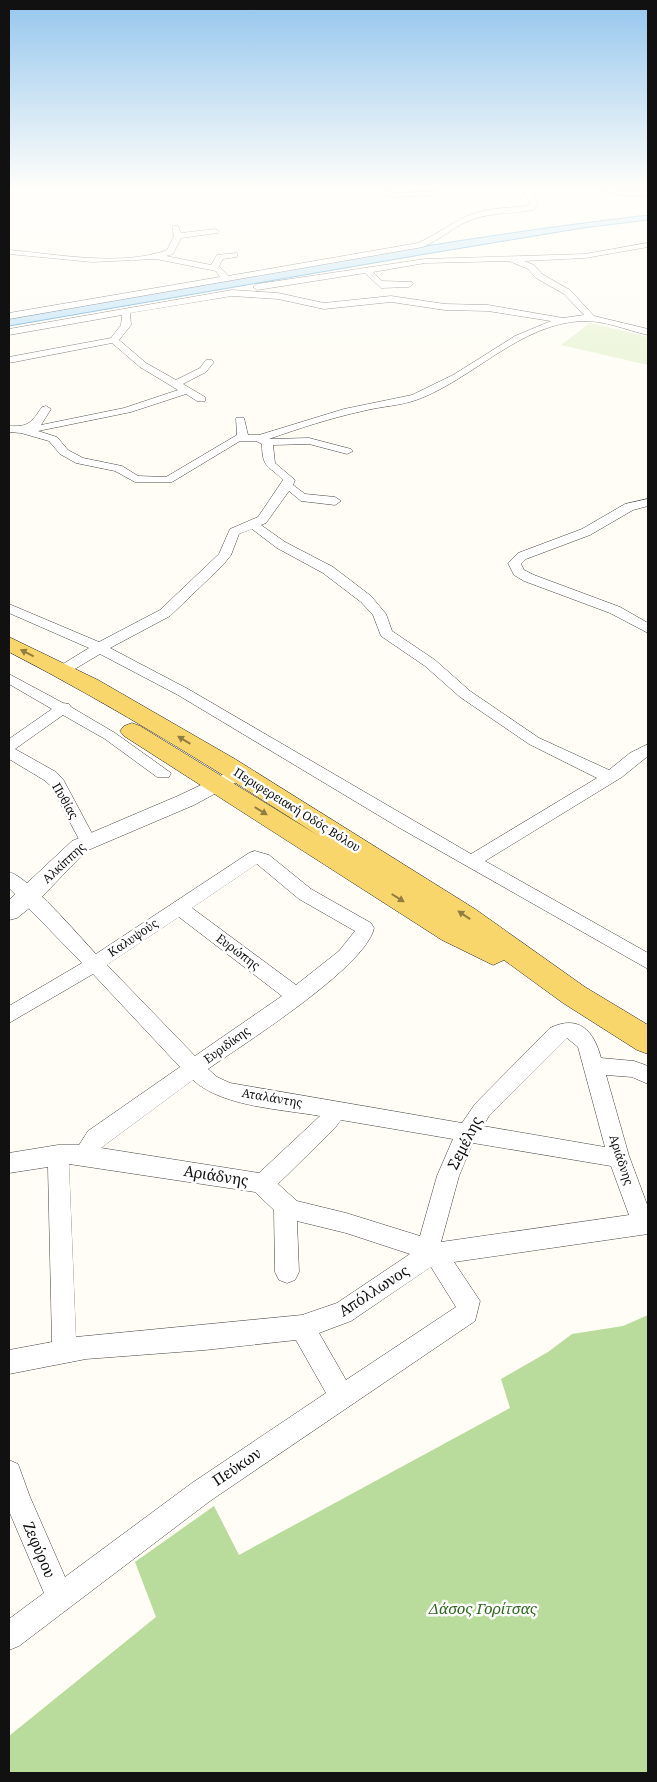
<svg xmlns="http://www.w3.org/2000/svg" width="657" height="1782" font-family="'Noto Serif',serif">
<rect width="100%" height="100%" fill="#fffdf5"/>
<!-- forest -->
<path fill="#b9dc9c" d="M 648,1315 L 648,1773 L 9,1773 L 9,1736 L 156,1617 L 135,1562 L 214,1506 L 239,1555 L 510,1408 L 501,1379 L 548,1352 L 572,1334 L 623,1326 Z"/>
<!-- pitch -->
<path fill="#e6f2cf" d="M 590,323 L 648,337 L 648,365 L 561,345 Z"/>
<!-- water -->
<path fill="#b9e0f7" stroke="#3f96cf" d="M 648,215 L 648,220 L 583,228 L 420,255 L 9,326 L 9,319 C 221,281 434,240 648,215 Z"/>
<g fill="none" stroke-linecap="round" stroke-linejoin="round">
<!-- minor casing -->
<g stroke="#444" stroke-width="1">
<g id="minor">
<path d="M 378,187 L 386,187 L 386,190 L 394,193 L 436,191 L 440,193 L 436,195 L 393,197 L 379,193 Z"/>
<path d="M 527,187 L 534,187 L 531,192 L 538,202 L 534,210 C 512,214 492,212 471,220 C 454,226 440,240 423,247 L 9,319 L 9,313 L 220,277 L 216,271 L 156,259 L 92,262 L 9,254 L 9,250 C 56,254 122,267 167,250 L 174,236 L 172,226 L 178,226 L 181,233 L 215,229 L 219,231 L 218,233 L 181,238 L 173,254 L 166,256 L 211,265 L 217,255 L 237,253 L 237,257 L 223,259 L 219,266 L 228,276 L 418,243 C 434,236 447,226 463,218 C 483,208 506,208 528,206 L 530,202 L 523,192 Z"/>
<path d="M 593,187 L 619,191 L 648,191 L 648,195 L 619,195 Z"/>
<path d="M 648,243 L 648,247 L 585,258 L 524,261 L 534,265 L 542,274 L 570,290 L 594,316 L 648,329 L 648,335 C 626,330 604,320 582,321 C 520,324 474,378 419,399 C 401,406 382,406 363,411 C 331,418 300,428 269,439 L 309,438 L 351,449 L 353,451 L 347,454 L 309,444 L 273,445 L 275,463 L 295,480 L 293,485 L 305,494 L 335,497 L 341,501 L 335,505 L 301,501 L 289,491 L 266,523 L 261,525 L 285,542 L 333,567 L 371,596 L 386,614 L 392,631 L 435,660 L 470,691 L 539,738 L 609,770 L 630,753 L 648,744 L 648,756 L 622,777 L 485,861 L 648,953 L 648,969 L 398,827 L 178,695 L 100,654 L 68,673 L 58,673 L 56,670 L 58,667 L 89,648 L 9,613 L 9,604 L 99,642 L 160,610 L 219,554 L 230,529 L 258,517 L 283,480 C 269,465 262,469 262,444 L 256,441 L 240,441 L 172,482 L 135,482 L 115,471 L 76,463 L 60,454 L 49,441 L 21,433 L 9,432 L 9,426 C 29,427 31,423 42,407 L 46,406 L 51,409 L 41,425 L 124,408 L 178,390 L 140,367 L 112,343 L 9,363 L 9,357 L 111,338 L 121,325 L 122,315 L 9,335 L 9,329 L 232,290 L 278,293 L 324,303 L 391,296 L 445,304 L 488,305 L 563,318 L 584,315 L 564,294 L 536,278 L 528,269 L 509,261 L 425,263 L 373,272 L 382,281 L 412,282 L 413,284 L 409,287 L 381,288 L 365,273 L 257,290 L 253,287 L 257,284 L 425,259 L 585,254 ZM 232,296 L 278,299 L 324,309 L 391,302 L 445,310 L 488,311 L 551,321 L 515,336 L 453,375 L 412,395 L 344,409 L 259,435 L 248,435 L 244,418 L 236,418 L 237,435 L 166,477 L 138,476 L 122,466 L 83,458 L 68,450 L 57,437 L 38,431 L 131,412 L 186,394 L 197,401 L 205,401 L 205,397 L 183,384 L 206,372 L 214,362 L 212,360 L 206,360 L 200,368 L 176,380 L 146,363 L 119,340 L 131,325 L 130,313 ZM 252,529 L 277,548 L 323,573 L 361,602 L 373,615 L 381,636 L 425,666 L 460,697 L 529,744 L 597,778 L 471,854 L 188,689 L 110,648 L 170,616 L 223,565 L 231,555 L 239,534 Z"/>
<path d="M 648,499 L 648,506 L 633,510 L 590,535 L 526,559 L 521,564 L 524,570 L 534,575 L 620,607 L 648,623 L 648,633 L 610,613 L 524,581 L 514,575 L 508,563 L 518,553 L 582,529 L 625,504 Z"/>
<path d="M 9,674 L 63,703 L 69,704 L 71,707 L 115,733 L 171,773 L 169,777 L 157,777 L 105,739 L 63,715 L 15,749 L 56,772 L 63,779 L 96,841 L 94,845 L 82,845 L 51,786 L 44,780 L 9,759 L 9,739 L 52,709 L 9,684 Z"/>
<path d="M 255,851 L 269,855 L 311,889 L 371,923 L 374,928 C 366,967 245,1043 208,1069 L 217,1077 L 230,1083 L 462,1123 L 475,1104 L 550,1028 C 579,1014 594,1031 601,1058 L 634,1061 L 648,1066 L 648,1084 L 632,1077 L 606,1075 L 629,1156 L 648,1207 L 648,1234 L 454,1262 L 480,1301 L 475,1321 L 210,1501 L 19,1646 L 9,1650 L 9,1619 L 44,1593 L 9,1511 L 9,1460 L 18,1464 L 30,1497 L 65,1577 L 192,1483 L 326,1393 L 296,1340 L 205,1350 L 86,1359 L 9,1374 L 9,1350 L 52,1342 L 48,1167 L 9,1173 L 9,1153 L 58,1145 L 79,1145 L 88,1131 L 180,1067 L 93,974 L 9,1023 L 9,1006 L 82,963 L 9,888 L 9,872 C 29,877 79,936 96,954 L 249,853 ZM 257,864 L 299,899 L 355,931 L 339,951 L 296,985 L 192,908 ZM 179,917 L 282,996 L 195,1056 L 107,965 ZM 567,1038 L 578,1047 L 605,1147 L 483,1126 L 489,1116 ZM 193,1080 C 222,1107 281,1109 320,1116 L 259,1173 L 101,1148 ZM 341,1120 L 453,1139 L 437,1176 L 420,1236 L 346,1213 L 297,1201 L 278,1184 L 335,1128 ZM 473,1143 L 611,1166 L 629,1215 L 441,1242 L 459,1176 ZM 69,1164 L 255,1192 L 274,1210 L 275,1272 L 279,1280 L 287,1283 L 295,1280 L 299,1272 L 297,1221 L 346,1233 L 410,1254 L 337,1303 L 302,1315 L 76,1337 ZM 431,1267 L 456,1307 L 346,1380 L 319,1333 L 351,1321 Z"/>
</g>
</g>
<!-- tertiary casing -->
<g stroke="#444" stroke-width="1">
<path id="tertiary" d="M 239,767 L 246,769 L 249,773 L 246,777 L 194,805 L 86,851 L 37,902 L 17,918 L 9,920 L 9,900 L 72,841 L 180,795 Z"/>
</g>
<!-- primary casing -->
<g stroke="#222" stroke-width="1">
<path id="primary" d="M 9,637 L 98,680 L 235,759 L 475,909 L 585,987 L 648,1025 L 648,1054 L 637,1050 L 563,1003 L 504,960 L 493,965 L 442,940 L 124,736 L 120,731 L 124,726 L 132,723 L 140,726 L 319,836 C 218,771 116,707 9,652 Z"/>
</g>
<!-- minor -->
<use href="#minor" fill="#fff" fill-rule="evenodd"/>
<!-- tertiary -->
<use href="#tertiary" fill="#fff" fill-rule="evenodd"/>
<!-- primary -->
<use href="#primary" fill="#f9d66b" fill-rule="evenodd"/>
</g>
<!-- one-way arrows -->
<defs><path id="oneway-solid" d="M-6-.8H1V-3.2L6.5 0L1 3.2V.8H-6Z" transform="scale(1.25)"/></defs>
<g fill="#917d42">
<use href="#oneway-solid" transform="translate(27 653) rotate(-153)"/>
<use href="#oneway-solid" transform="translate(184 740) rotate(-149)"/>
<use href="#oneway-solid" transform="translate(261 811) rotate(32)"/>
<use href="#oneway-solid" transform="translate(398 898) rotate(32)"/>
<use href="#oneway-solid" transform="translate(464 915) rotate(-146)"/>
</g>
<!-- sky -->
<linearGradient id="sky" x2="0" y2="1"><stop stop-color="#95c6ee"/><stop offset="0.43" stop-color="#fffefa"/><stop offset="1" stop-color="#fffefa" stop-opacity="0"/></linearGradient>
<rect width="657" height="437" fill="url(#sky)"/>
<g text-anchor="middle" stroke-width="5" stroke-linejoin="round" paint-order="stroke">
<!-- street labels -->
<g font-size="12" fill="#111" stroke="#fff">
<text transform="translate(65 801) rotate(60)" y="4">Πυθίας</text>
<text transform="translate(297 810) rotate(32)" y="4">Περιφερειακή Οδός Βόλου</text>
<text transform="translate(64 863) rotate(-43)" y="4">Αλκίππης</text>
<text transform="translate(133 938) rotate(-34)" y="4">Καλυψούς</text>
<text transform="translate(238 952) rotate(37)" y="4">Ευρώπης</text>
<text transform="translate(227 1045) rotate(-36)" y="4">Ευριδίκης</text>
<text transform="translate(272 1098) rotate(10)" y="4">Αταλάντης</text>
<text transform="translate(621 1160) rotate(72)" y="4">Αριάδνης</text>
</g>
<!-- near-street labels -->
<g font-size="15" fill="#111" stroke="#fff">
<text transform="translate(465 1143) rotate(-63)" y="5">Σεμέλης</text>
<text transform="translate(216 1176) rotate(9)" y="5">Αριάδνης</text>
<text transform="translate(374 1291) rotate(-33)" y="5">Απόλλωνος</text>
<text transform="translate(237 1467) rotate(-34)" y="5">Πεύκων</text>
<text transform="translate(39 1550) rotate(67)" y="5">Ζεφύρου</text>
</g>
<!-- near-park labels -->
<g font-size="15" font-style="italic" fill="#2f6b1f" stroke="#fff">
<text x="483" y="1614">Δάσος Γορίτσας</text>
</g>
</g>
<!-- border -->
<rect width="657" height="1782" fill="none" stroke="#111111" stroke-width="20"/>
</svg>
